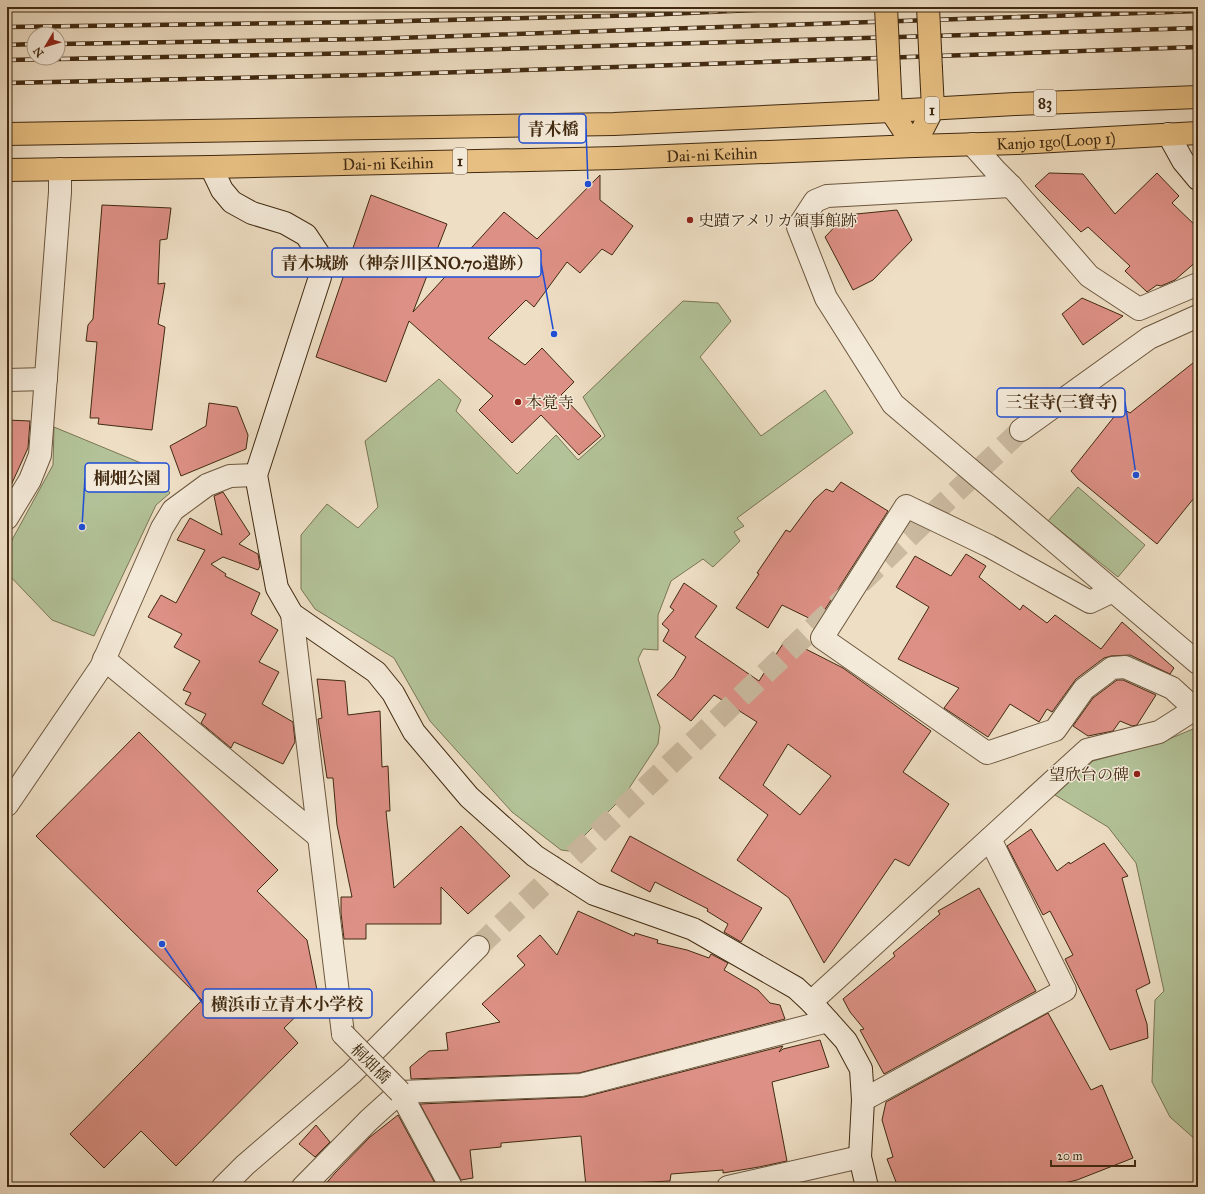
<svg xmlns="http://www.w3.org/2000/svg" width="1205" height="1194" font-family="'IM FELL Great Primer','Noto Serif JP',serif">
<rect width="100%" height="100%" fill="#eedec4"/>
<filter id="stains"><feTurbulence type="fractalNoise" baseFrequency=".005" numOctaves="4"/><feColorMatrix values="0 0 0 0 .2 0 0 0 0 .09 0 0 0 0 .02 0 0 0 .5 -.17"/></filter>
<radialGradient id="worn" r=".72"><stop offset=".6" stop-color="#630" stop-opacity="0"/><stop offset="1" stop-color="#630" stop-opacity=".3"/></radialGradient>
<!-- green -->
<g fill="#b3c298" stroke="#7a7654">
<path d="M 683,301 L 718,303 L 731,321 L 700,357 L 761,436 L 825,390 L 853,433 L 737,518 L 744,526 L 734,532 L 740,541 L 713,567 L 703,559 L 671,581 L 658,615 L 658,650 L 643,649 L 638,659 L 660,727 L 658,744 L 624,796 L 569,851 L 561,850 L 512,812 L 430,721 L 394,658 L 315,609 L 301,589 L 301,535 L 327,504 L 358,528 L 378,507 L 365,441 L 439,379 L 461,400 L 456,411 L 517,474 L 556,435 L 578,460 L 605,436 L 583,397 Z"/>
<path d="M 54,427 L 153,468 L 170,493 L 156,505 L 94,636 L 52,620 L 7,573 L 7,549 L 53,465 Z"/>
<path d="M 1078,487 L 1145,545 L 1118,577 L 1048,521 Z"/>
<path d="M 1193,729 L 1198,747 L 1198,1140 L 1197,1141 L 1170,1117 L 1152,1082 L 1155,1000 L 1164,991 L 1136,863 L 1108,827 L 1055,795 L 1093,761 L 1162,742 Z"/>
</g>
<!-- building -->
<g fill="#dd9085" stroke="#412a11" fill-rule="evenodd">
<path d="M 1049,173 L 1083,174 L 1115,214 L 1157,173 L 1179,196 L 1172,203 L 1198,228 L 1198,260 L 1175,280 L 1161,286 L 1157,285 L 1147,292 L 1125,271 L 1130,266 L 1088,227 L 1081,232 L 1035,186 Z"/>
<path d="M 600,175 L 600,200 L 633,226 L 612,255 L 602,249 L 580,273 L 567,262 L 534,307 L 526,300 L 488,338 L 525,365 L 542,348 L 574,382 L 561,395 L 601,436 L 579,455 L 541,415 L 512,443 L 479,410 L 493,396 L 409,321 L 386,382 L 316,357 L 371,195 L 447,224 L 413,312 L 504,212 L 537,239 Z"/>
<path d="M 102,205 L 171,208 L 167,239 L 160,240 L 158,284 L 165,283 L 158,324 L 165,327 L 152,430 L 98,424 L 99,418 L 90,418 L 97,342 L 86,341 L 88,325 L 93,319 Z"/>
<path d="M 897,210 L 912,240 L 873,280 L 853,290 L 825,237 L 846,215 Z"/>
<path d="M 1082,298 L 1123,316 L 1083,345 L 1062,314 Z"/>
<path d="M 1198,359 L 1198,493 L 1157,544 L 1078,479 L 1071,471 L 1121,408 L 1130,413 Z"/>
<path d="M 209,403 L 237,407 L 248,435 L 246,449 L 181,476 L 170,446 L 206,426 Z"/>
<path d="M 7,420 L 30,421 L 28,448 L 7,494 Z"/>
<path d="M 841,482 L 888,511 L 817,622 L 782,605 L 768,628 L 736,608 L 759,574 L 757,573 L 786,530 L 790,532 L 814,500 L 826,489 L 833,492 Z"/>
<path d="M 223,492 L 250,534 L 239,544 L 258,554 L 260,566 L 258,570 L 223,557 L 211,564 L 226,574 L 225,576 L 260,593 L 251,614 L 278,630 L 259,662 L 279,672 L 262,704 L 293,722 L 295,742 L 283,764 L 234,742 L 231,748 L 201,723 L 206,714 L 185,704 L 191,693 L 183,690 L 200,661 L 174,647 L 182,634 L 148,617 L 161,595 L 176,603 L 205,550 L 177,540 L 190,518 L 222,535 L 214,496 Z"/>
<path d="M 966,554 L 986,566 L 979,577 L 1020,610 L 1023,605 L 1047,623 L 1055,615 L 1101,649 L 1122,622 L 1174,668 L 1170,674 L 1130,655 L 1111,656 L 1104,658 L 1076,679 L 1052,712 L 1047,709 L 1039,722 L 1010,704 L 988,737 L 944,708 L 959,688 L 898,659 L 929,607 L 896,587 L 915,556 L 951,576 Z"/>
<path d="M 684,583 L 717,606 L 695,637 L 759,681 L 786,639 L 843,668 L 931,731 L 903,772 L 949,804 L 909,866 L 895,859 L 824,963 L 789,898 L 737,860 L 768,815 L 719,778 L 757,722 L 714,695 L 691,721 L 657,695 L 674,677 L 686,657 L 663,641 L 669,630 L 662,624 L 674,610 L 670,607 ZM 788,744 L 831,776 L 800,815 L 763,785 Z"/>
<path d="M 317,679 L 345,681 L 348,715 L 380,711 L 382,767 L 388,766 L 390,811 L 386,811 L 394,888 L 461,826 L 510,876 L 468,914 L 441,887 L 441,924 L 366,924 L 366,939 L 344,939 L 341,913 L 341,897 L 352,897 L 337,825 L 333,778 L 327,778 L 318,719 L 322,718 Z"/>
<path d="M 1117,680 L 1123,680 L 1156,695 L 1137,725 L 1132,726 L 1120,721 L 1113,731 L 1088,736 L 1073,726 L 1093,698 Z"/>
<path d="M 139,732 L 278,870 L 257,891 L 307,940 L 318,995 L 284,1028 L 298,1043 L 176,1166 L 141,1131 L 104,1168 L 70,1134 L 202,1000 L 36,836 Z"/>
<path d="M 1031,829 L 1057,871 L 1069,862 L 1070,864 L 1104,843 L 1128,876 L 1122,878 L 1150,983 L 1136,990 L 1147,1024 L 1148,1038 L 1110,1050 L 1065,959 L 1073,955 L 1050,911 L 1043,915 L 1007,846 Z"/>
<path d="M 630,836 L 762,908 L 741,942 L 724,932 L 728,924 L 707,911 L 708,909 L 655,882 L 650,892 L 611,871 Z"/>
<path d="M 979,888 L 1036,991 L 884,1074 L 860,1030 L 864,1029 L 850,1012 L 843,999 L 895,956 L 893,953 L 940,914 L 938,911 Z"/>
<path d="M 578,911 L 634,936 L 635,933 L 658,940 L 657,943 L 687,950 L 709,958 L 711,954 L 728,963 L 724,970 L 758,990 L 770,1003 L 780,1005 L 785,1019 L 579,1073 L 411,1079 L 410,1067 L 429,1051 L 448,1050 L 446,1033 L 500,1022 L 482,1004 L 525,965 L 517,956 L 540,935 L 557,955 Z"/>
<path d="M 1048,1013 L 1091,1090 L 1102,1085 L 1133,1158 L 1077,1180 L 1047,1187 L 898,1187 L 887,1159 L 893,1157 L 882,1120 L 886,1102 Z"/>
<path d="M 820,1040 L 829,1067 L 772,1082 L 787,1161 L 759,1167 L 723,1173 L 723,1170 L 671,1174 L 670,1181 L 629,1183 L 629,1187 L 586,1187 L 581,1136 L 501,1143 L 501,1147 L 470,1150 L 473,1178 L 461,1180 L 420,1104 L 584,1097 L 783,1046 L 779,1052 L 783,1049 Z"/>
<path d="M 398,1115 L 436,1185 L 424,1187 L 323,1187 L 335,1173 L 370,1137 Z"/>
<path d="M 316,1125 L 330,1142 L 315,1157 L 299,1144 Z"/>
</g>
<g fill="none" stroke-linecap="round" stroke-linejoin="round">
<!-- street-tunnel -->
<path stroke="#cbbaa0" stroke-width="22" stroke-dasharray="22 11" stroke-linecap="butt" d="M 478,947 L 1021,430"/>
<!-- street casing -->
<g stroke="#6c573e" stroke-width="24">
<g id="street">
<path d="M 972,144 L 995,170 L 1011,186 L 1089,276 L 1139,309 L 1198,284"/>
<path d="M 1011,186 L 827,196 L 815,201 L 798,227 L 826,298 L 893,404 L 1198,663"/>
<path d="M 7,380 L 46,379"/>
<path d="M 1021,430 L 1149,338 L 1198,316"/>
<path d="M 7,518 L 30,480 L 40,455 L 60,192 L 60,169"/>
<path d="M 1113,591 L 1090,602 L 989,546 L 906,506 L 822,638 L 987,753 L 1055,730 L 1084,689 L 1112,668 L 1125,667 L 1172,688 L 1195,709"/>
<path d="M 292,614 L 343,1034"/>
<path d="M 104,659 L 319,837"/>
<path d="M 7,805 L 101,667 L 162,528 L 173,510 L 207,485 L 230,476 L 256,475"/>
<path d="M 811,1002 L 1087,750 L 1159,732 L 1195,709 L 1198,711"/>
<path d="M 400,1092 L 451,1187"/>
<path d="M 863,1100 L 1065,990 L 990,839"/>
<path d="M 223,1187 L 245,1165 L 352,1073 L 478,947"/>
<path d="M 303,1187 L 369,1120 L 400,1092 L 581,1085 L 828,1021"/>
<path d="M 728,1187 L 860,1157"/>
</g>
</g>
<!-- secondary casing -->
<g stroke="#412a11" stroke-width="24">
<g id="secondary">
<path d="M 1168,134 L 1183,161 L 1198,179"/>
<path d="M 211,167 L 222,190 L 232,202 L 252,213 L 285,223 L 306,235 L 320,256 L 320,277 L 256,475 L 277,588 L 292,614 L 376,672 L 393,693 L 414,732 L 469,797 L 535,856 L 594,894 L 693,929 L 796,988 L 811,1002 L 846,1041 L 861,1069 L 863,1100 L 860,1157 L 867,1187"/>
</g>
</g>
<!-- primary casing -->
<g stroke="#412a11" stroke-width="24">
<g id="primary">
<path d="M 891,111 L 1015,104 L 1198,97"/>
<path id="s1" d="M 914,146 L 1017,143 L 1198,133"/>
</g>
</g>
<!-- highway casing -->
<g stroke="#412a11" stroke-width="24">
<g id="highway">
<path d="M 889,70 L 891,111 L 914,146"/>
<path d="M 7,134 L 614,124 L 891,111"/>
<path d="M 914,146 L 933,109 L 931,69"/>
<path id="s2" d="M 7,170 L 211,167 L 617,158 L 914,146"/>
</g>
</g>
<!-- street -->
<use href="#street" stroke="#f4ead9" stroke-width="22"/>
<!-- secondary -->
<use href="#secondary" stroke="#f4ead9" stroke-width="22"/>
<!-- primary -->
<use href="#primary" stroke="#e7bf82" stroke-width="22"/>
<!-- highway -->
<use href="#highway" stroke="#e7bf82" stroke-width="22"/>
<!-- rail casing -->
<g stroke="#412a11" stroke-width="4.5">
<g id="rail">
<path d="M 7,27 L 365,22 L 645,15 L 815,7"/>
<path d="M 58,44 L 366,39 L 1198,11"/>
<path d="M 7,45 L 34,44"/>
<path d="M 7,60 L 366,53 L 1198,28"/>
<path d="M 7,83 L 368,75 L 647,66 L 1198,47"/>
</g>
</g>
<!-- rail -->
<use href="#rail" stroke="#f4ead9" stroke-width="3" stroke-dasharray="9" stroke-linecap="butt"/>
<!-- street-bridge casing -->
<g stroke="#6c573e" stroke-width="24" stroke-linecap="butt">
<path id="street-bridge" d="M 343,1034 L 400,1092"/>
</g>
<!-- highway-bridge casing -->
<g stroke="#412a11" stroke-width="24" stroke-linecap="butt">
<g id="highway-bridge">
<path d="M 886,7 L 889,70"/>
<path d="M 928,7 L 931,69"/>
</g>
</g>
<!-- street-bridge -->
<use href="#street-bridge" stroke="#f4ead9" stroke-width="22"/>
<!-- highway-bridge -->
<use href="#highway-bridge" stroke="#e7bf82" stroke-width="22"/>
</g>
<!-- markers -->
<g fill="#8f2418" stroke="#f4ead9" stroke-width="1.5">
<circle cx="690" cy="220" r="4"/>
<circle cx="518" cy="402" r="4"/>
<circle cx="1137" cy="774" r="4"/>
</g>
<g text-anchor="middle" stroke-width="3" stroke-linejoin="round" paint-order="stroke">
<!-- shield labels -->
<g fill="#f4ead9" stroke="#77644d" stroke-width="1">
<rect x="1034" y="90" width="22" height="26" rx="3"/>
<rect x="925" y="97" width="14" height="26" rx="3"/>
<rect x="453" y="148" width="14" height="26" rx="3"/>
</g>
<g font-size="15" font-weight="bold" fill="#412a11">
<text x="1045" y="108">83</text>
<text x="932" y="115">1</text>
<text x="460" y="166">1</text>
</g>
<!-- street labels -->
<g font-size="16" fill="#412a11" stroke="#f4ead9">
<text dy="6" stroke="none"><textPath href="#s1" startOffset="142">Kanjo 1go(Loop 1)</textPath></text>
<text dy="6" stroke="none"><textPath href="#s2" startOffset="705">Dai-ni Keihin</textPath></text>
<text dy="6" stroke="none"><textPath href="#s2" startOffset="381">Dai-ni Keihin</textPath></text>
<text transform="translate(371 1063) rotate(45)" y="6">桐畑橋</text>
</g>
<!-- poi labels -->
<g font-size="16" fill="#412a11" stroke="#f4ead9" text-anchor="start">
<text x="698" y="226">史蹟アメリカ領事館跡</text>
<text x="526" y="408">本覚寺</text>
<text x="1129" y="780" text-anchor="end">望欣台の碑</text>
</g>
</g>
<!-- callouts -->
<path fill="none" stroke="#1d4ed8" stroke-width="1.5" d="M588 184L586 129M554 334L541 263M1136 475L1125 402M82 527L85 478M162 944L203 1004"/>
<g fill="#1d4ed8" stroke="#f4ead9" stroke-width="1.5">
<circle cx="588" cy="184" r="4"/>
<circle cx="554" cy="334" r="4"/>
<circle cx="1136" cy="475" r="4"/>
<circle cx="82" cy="527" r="4"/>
<circle cx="162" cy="944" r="4"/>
</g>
<g fill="#f4ead9" stroke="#1d4ed8" stroke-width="1.5">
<rect x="519" y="114" width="67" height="29" rx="4"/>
<rect x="272" y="248" width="269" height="29" rx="4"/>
<rect x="997" y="388" width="128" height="29" rx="4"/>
<rect x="85" y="463" width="84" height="29" rx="4"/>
<rect x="203" y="989" width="169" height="29" rx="4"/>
</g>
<g font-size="17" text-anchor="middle" font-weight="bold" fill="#412a11">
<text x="553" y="135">青木橋</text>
<text x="407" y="269">青木城跡（神奈川区NO.70遺跡）</text>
<text x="1061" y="408">三宝寺(三寶寺)</text>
<text x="127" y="484">桐畑公園</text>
<text x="287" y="1010">横浜市立青木小学校</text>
</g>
<!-- margin -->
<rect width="1205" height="1194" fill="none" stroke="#eedec4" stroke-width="24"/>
<rect x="8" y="8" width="1189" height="1178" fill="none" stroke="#412a11" stroke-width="2"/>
<rect x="12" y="12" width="1181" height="1170" fill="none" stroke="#412a11"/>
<!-- north arrow -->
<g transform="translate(46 46) rotate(232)"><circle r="19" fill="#f4ead9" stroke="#ac9d89"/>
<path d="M0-3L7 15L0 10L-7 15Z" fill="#8f2418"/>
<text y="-6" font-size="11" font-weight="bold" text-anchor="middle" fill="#412a11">N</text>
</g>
<!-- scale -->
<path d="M1051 1160v6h84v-6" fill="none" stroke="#412a11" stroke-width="2"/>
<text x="1057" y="1160" font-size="12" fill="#412a11" stroke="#f4ead9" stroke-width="3" paint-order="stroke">20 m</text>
<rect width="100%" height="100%" filter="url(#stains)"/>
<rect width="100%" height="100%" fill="url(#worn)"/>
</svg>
